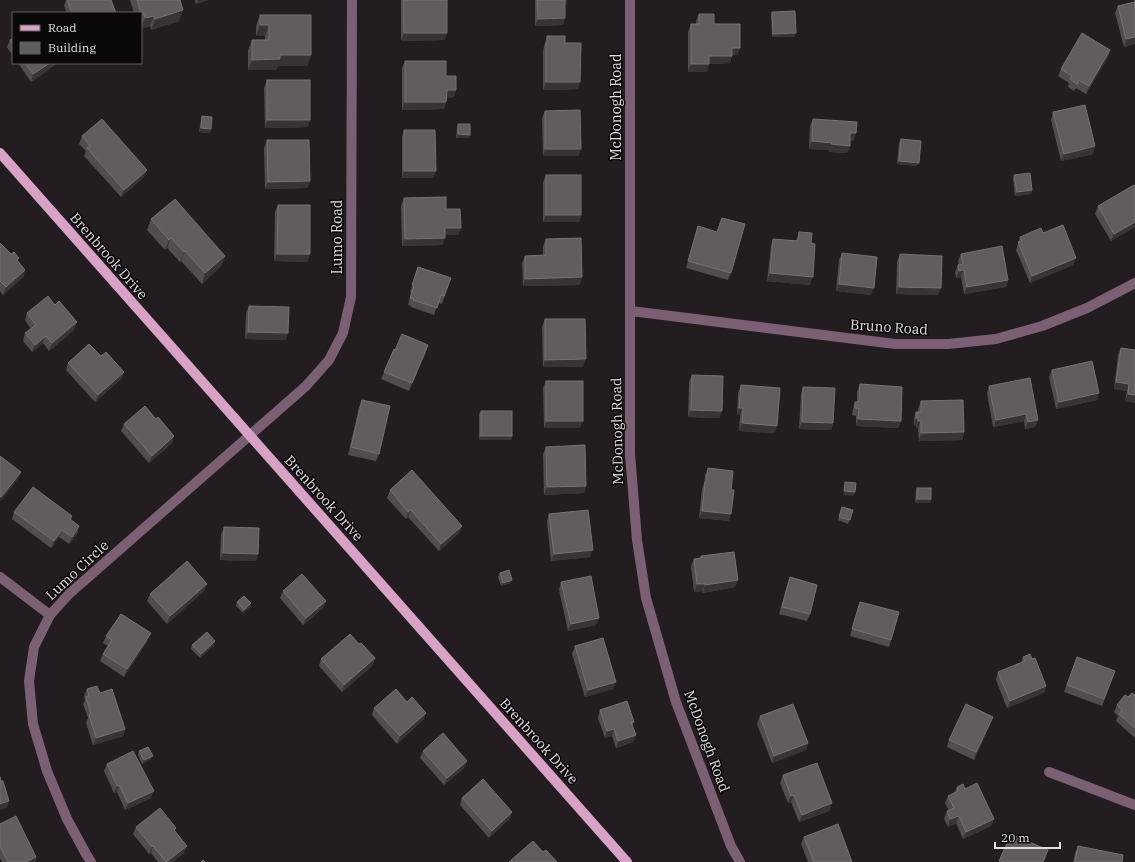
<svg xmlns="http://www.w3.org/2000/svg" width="1135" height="862" font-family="'IBM Plex Serif',serif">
<rect width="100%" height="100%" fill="#231d21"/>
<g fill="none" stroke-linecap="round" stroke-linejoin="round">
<!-- minor -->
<g stroke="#7a6072" stroke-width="10">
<path d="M 630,0 L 630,454 L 637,540 L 646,598 L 676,702 L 731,846 L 740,862"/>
<path d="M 631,311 L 895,344 L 948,344 L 996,339 L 1042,326 L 1087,308 L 1135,283"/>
<path d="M 0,577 L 50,615"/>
<path d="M 1049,772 L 1135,805"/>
<path d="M 91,862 L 86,854 L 67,819 L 47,771 L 33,724 L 29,681 L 34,647 L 50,615 L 69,594 L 306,386 L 329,360 L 343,333 L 351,297 L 352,0"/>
</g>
<!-- major -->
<path stroke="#d8a1c6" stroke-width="10" d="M 0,153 L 627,862"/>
</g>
<!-- wall -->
<g fill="#524b4f">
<path d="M 66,0 L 111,0 L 116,13 L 67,13 L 64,6 Z"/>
<path d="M 130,0 L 180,0 L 179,21 L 151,30 L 150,26 L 141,29 L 141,13 L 134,13 Z"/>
<path d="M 195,0 L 208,0 L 196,4 Z"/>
<path d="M 401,0 L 447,0 L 447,33 L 444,40 L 401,41 Z"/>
<path d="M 535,0 L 567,0 L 566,5 L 565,5 L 563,25 L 535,26 Z"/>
<path d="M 1134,0 L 1135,0 L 1135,44 L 1124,47 L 1115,13 L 1118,6 L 1134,2 Z"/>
<path d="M 772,12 L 794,37 L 772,37 L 771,15 Z"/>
<path d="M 699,14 L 714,24 L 740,48 L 737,55 L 732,55 L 730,63 L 709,64 L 707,72 L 688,72 L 688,32 L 691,24 L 696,24 L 696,21 Z"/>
<path d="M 260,15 L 311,55 L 307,66 L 278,66 L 276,70 L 248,70 L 248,50 L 252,40 L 265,40 L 265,36 L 256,36 L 256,26 Z"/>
<path d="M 547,36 L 565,43 L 578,89 L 543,90 L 543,50 Z"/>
<path d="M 13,38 L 13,56 L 7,47 L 10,40 Z"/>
<path d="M 1110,50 L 1108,57 L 1086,94 L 1076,88 L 1074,91 L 1068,87 L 1069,83 L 1058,76 L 1061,69 Z"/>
<path d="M 405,61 L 446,76 L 454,97 L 447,98 L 446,102 L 444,109 L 402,110 L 402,68 Z"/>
<path d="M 18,63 L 58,63 L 31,82 Z"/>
<path d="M 267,80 L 308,127 L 265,128 L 264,88 Z"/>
<path d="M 545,111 L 581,149 L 578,156 L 543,156 L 542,118 Z"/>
<path d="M 1053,112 L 1093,154 L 1061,161 L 1051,120 Z"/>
<path d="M 202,116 L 211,129 L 210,133 L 199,132 L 201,120 Z"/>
<path d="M 813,119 L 856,133 L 853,141 L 850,141 L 850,146 L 847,153 L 829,152 L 829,150 L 809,149 L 810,126 Z"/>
<path d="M 458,124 L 470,135 L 468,138 L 456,138 L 457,128 Z"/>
<path d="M 404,130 L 433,178 L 402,178 L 402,137 Z"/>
<path d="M 82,136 L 144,177 L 121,197 L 84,156 L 86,151 L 79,144 Z"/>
<path d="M 901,139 L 917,166 L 897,164 L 899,143 Z"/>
<path d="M 267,140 L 310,181 L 307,188 L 265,189 L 264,148 Z"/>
<path d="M 546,175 L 581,215 L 579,222 L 543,222 L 543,182 Z"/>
<path d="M 1014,175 L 1032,190 L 1031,194 L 1015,196 L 1013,179 Z"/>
<path d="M 1135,187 L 1135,227 L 1111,241 L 1095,214 L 1098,206 Z"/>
<path d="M 404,198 L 446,209 L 461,228 L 458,235 L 445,235 L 445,238 L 442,245 L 402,246 L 401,206 Z"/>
<path d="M 278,205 L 310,254 L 307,262 L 274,261 L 275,212 Z"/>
<path d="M 722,218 L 731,273 L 728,280 L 686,268 L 698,226 L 717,232 Z"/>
<path d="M 151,219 L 225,256 L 221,266 L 202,284 L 181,261 L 180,262 L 167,248 L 165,250 L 147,230 Z"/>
<path d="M 799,232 L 811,243 L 810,285 L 767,281 L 771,246 L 773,239 L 796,241 Z"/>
<path d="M 1020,237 L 1073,265 L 1030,283 L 1016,250 Z"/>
<path d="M 546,239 L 582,277 L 579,285 L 523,286 L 522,263 L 525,256 L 543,255 L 543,246 Z"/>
<path d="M 0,243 L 25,270 L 23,277 L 3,295 L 0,291 Z"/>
<path d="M 842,253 L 871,295 L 836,291 L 839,260 Z"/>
<path d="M 900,254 L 938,295 L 896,294 L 897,262 Z"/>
<path d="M 961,254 L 1008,280 L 1006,287 L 964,294 L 961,277 L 956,278 L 955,272 L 958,265 L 959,265 L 958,261 Z"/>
<path d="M 418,267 L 451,278 L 442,304 L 438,303 L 434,315 L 411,307 L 411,306 L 408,305 L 411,293 L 410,292 Z"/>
<path d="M 249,306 L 286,340 L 245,339 L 246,313 Z"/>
<path d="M 27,313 L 74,330 L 49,351 L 43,343 L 32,352 L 23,341 L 25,333 L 31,329 L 25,320 Z"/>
<path d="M 545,319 L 583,367 L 543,367 L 542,327 Z"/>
<path d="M 428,345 L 409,391 L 381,379 L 384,372 Z"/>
<path d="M 1121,348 L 1135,350 L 1135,403 L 1125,401 L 1127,391 L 1114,389 L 1118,355 Z"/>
<path d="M 101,356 L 124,372 L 121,379 L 95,402 L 66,370 L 68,363 Z"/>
<path d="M 1052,370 L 1097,400 L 1056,409 L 1049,377 Z"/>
<path d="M 692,375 L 722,411 L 719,418 L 688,417 L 689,382 Z"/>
<path d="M 546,381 L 580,428 L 544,428 L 543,388 Z"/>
<path d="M 860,384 L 901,421 L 898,428 L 856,426 L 856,416 L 852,415 L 853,409 L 855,402 L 857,402 L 857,392 Z"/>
<path d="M 741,385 L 775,433 L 739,431 L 740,415 L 737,415 L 738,393 Z"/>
<path d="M 989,386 L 1038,420 L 1035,427 L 1025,429 L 1024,421 L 993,427 L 987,393 Z"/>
<path d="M 803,387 L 833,423 L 831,430 L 799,429 L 801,394 Z"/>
<path d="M 362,400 L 379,454 L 376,461 L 348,455 L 359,407 Z"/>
<path d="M 921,401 L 964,432 L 962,440 L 919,441 L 918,428 L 916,428 L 916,426 L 914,425 L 914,419 L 916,412 L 918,412 L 918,409 Z"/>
<path d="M 481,411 L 512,436 L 511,440 L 479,440 L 479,414 Z"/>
<path d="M 124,424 L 174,436 L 172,443 L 149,463 L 121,431 Z"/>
<path d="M 546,447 L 586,486 L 584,493 L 544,495 L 543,454 Z"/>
<path d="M 708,468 L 729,521 L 699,518 L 702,489 L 704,483 L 705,475 Z"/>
<path d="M 917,488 L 931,499 L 930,503 L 915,503 L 916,491 Z"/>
<path d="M 390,490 L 462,526 L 459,533 L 439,551 L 408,517 L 406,519 L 387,498 Z"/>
<path d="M 842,507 L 850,520 L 848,524 L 838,520 Z"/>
<path d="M 14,512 L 72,516 L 71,520 L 79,526 L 77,534 L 69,544 L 59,537 L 51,548 L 12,519 Z"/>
<path d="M 549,514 L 590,557 L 551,561 L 547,521 Z"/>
<path d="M 224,527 L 258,554 L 256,561 L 220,560 L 221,534 Z"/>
<path d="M 701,556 L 738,580 L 735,587 L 703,593 L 702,591 L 694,592 L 691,566 L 694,559 L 700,558 Z"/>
<path d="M 500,573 L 511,583 L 501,586 L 498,577 Z"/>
<path d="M 790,577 L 810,614 L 807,621 L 779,614 L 787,585 Z"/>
<path d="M 561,582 L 596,625 L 568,631 L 559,590 Z"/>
<path d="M 204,591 L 167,624 L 147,601 L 150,594 Z"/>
<path d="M 283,591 L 323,608 L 303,625 L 280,598 Z"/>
<path d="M 237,602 L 251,603 L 250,607 L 243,613 L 236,606 Z"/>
<path d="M 860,602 L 891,640 L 889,647 L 850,636 Z"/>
<path d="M 106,636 L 148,640 L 124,677 L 100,661 L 103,654 L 108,646 L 103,643 Z"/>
<path d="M 215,641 L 214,645 L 200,658 L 191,649 L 192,645 Z"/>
<path d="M 359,644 L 375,658 L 372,666 L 342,692 L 319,666 L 321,659 Z"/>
<path d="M 575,646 L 613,689 L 585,697 L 572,654 Z"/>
<path d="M 1023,657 L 1032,659 L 1046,686 L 1044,693 L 1007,708 L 996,680 L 998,672 L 1021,663 Z"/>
<path d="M 1077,657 L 1115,671 L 1102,706 L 1064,692 Z"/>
<path d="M 87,689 L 100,693 L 125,729 L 123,736 L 93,745 L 86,723 L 88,718 L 83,704 L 85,700 L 84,696 Z"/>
<path d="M 1135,695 L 1135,738 L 1116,721 L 1118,716 L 1114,712 L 1117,705 L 1128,697 Z"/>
<path d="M 407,702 L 426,713 L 423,720 L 397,744 L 372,715 L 374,708 Z"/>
<path d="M 600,710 L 634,722 L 632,726 L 636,735 L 633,742 L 616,748 L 612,736 L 605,738 L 598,718 Z"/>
<path d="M 760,716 L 808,743 L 806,750 L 772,763 L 757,724 Z"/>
<path d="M 990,724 L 974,760 L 947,747 L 949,740 Z"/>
<path d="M 139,751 L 151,759 L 142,764 L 138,755 Z"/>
<path d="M 423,751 L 464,768 L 444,785 L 420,758 Z"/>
<path d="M 107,764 L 151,798 L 125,810 L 117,792 L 114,793 L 104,771 Z"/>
<path d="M 783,775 L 832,803 L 829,811 L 799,822 L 791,802 L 788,803 L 780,783 Z"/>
<path d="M 957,787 L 965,789 L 994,819 L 991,826 L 963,839 L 956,823 L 948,827 L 944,819 L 947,811 L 949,811 L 945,803 L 948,796 L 954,793 Z"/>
<path d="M 462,798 L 512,812 L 509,819 L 489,838 L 460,805 Z"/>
<path d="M 0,824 L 36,857 L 35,862 L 2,862 L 0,858 Z"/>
<path d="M 136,827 L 176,828 L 175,831 L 184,853 L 173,862 L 158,862 L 151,853 L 149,854 L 133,834 Z"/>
<path d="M 804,837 L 852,862 L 808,862 L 801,844 Z"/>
<path d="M 1078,846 L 1122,862 L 1073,862 L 1075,853 Z"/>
</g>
<!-- shaded-wall -->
<g fill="#393236">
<path d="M 198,0 L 208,0 L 196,4 Z"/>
<path d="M 564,0 L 567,0 L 566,5 L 562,5 Z"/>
<path d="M 183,10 L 179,21 L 151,30 L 155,19 Z"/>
<path d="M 154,16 L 150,26 L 141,29 L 145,18 Z"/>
<path d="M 565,18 L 563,25 L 535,26 L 538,19 Z"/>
<path d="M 260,25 L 269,25 L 265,36 L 256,36 Z"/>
<path d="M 404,33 L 447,33 L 444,40 L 401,41 Z"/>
<path d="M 796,33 L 794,37 L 772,37 L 773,34 Z"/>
<path d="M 1135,37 L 1135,44 L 1124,47 L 1126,39 Z"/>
<path d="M 732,48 L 740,48 L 737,55 L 730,55 Z"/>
<path d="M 1110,50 L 1108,57 L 1086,94 L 1089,86 Z"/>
<path d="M 280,55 L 311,55 L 307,66 L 278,66 L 276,70 L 248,70 L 252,60 Z"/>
<path d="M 709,56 L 732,56 L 730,63 L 707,64 Z"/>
<path d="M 50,63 L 58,63 L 31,82 L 33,74 Z"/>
<path d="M 691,64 L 709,64 L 707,72 L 688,72 Z"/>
<path d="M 546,82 L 580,82 L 578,89 L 543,90 Z"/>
<path d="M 447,90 L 456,90 L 454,97 L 444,98 Z"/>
<path d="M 405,102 L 446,102 L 444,109 L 402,110 Z"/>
<path d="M 267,120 L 310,120 L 308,127 L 265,128 Z"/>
<path d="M 201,128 L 211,129 L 210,133 L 199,132 Z"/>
<path d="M 850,133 L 856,133 L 853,141 L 848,141 Z"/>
<path d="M 458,134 L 470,135 L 468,138 L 456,138 Z"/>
<path d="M 812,141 L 832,143 L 829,150 L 809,149 Z"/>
<path d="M 831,144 L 850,146 L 847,153 L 829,152 Z"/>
<path d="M 1095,146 L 1093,154 L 1061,161 L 1064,154 Z"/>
<path d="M 545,149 L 581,149 L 578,156 L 543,156 Z"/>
<path d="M 899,161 L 919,163 L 917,166 L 897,164 Z"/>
<path d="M 147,170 L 144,177 L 121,197 L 124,190 Z"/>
<path d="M 404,171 L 436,171 L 433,178 L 402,178 Z"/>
<path d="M 310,181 L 307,188 L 265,189 L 268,182 Z"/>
<path d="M 1032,190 L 1031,194 L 1015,196 L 1017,192 Z"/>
<path d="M 546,215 L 581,215 L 579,222 L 543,222 Z"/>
<path d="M 1135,222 L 1135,227 L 1111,241 L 1114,234 Z"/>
<path d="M 445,228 L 461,228 L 458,235 L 442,235 Z"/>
<path d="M 171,238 L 167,248 L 165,250 L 169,240 Z"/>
<path d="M 445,238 L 442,245 L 402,246 L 405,239 Z"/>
<path d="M 185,251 L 181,261 L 180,262 L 184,252 Z"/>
<path d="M 277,254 L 310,254 L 307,262 L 274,261 Z"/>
<path d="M 225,256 L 221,266 L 202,284 L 205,273 Z"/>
<path d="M 1076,258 L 1073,265 L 1030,283 L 1032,276 Z"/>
<path d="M 25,270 L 23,277 L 3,295 L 6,287 Z"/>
<path d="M 964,270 L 961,277 L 956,278 L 959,271 Z"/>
<path d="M 770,273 L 813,277 L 810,285 L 767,281 Z"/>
<path d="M 582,277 L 579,285 L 523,286 L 525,279 Z"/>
<path d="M 1008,280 L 1006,287 L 964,294 L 967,287 Z"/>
<path d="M 839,284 L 874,288 L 871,295 L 836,291 Z"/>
<path d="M 899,287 L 941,288 L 938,295 L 896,294 Z"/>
<path d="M 77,322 L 74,330 L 49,351 L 52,343 Z"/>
<path d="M 248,332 L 288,333 L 286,340 L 245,339 Z"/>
<path d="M 46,336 L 43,343 L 32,352 L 35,345 Z"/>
<path d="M 428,345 L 426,353 L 409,391 L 412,383 Z"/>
<path d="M 586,359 L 583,367 L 543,367 L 545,360 Z"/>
<path d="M 124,372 L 121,379 L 95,402 L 98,395 Z"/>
<path d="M 1116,382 L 1129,384 L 1127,391 L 1114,389 Z"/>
<path d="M 1099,393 L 1097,400 L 1056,409 L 1059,402 Z"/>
<path d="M 1128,394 L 1135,395 L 1135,403 L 1125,401 Z"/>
<path d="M 739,408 L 743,408 L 740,415 L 737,415 Z"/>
<path d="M 691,410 L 722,411 L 719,418 L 688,417 Z"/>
<path d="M 1026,414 L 1024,421 L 993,427 L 996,420 Z"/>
<path d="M 916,418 L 918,418 L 916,426 L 914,425 Z"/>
<path d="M 858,419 L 901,421 L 898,428 L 856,426 Z"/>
<path d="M 1038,420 L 1035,427 L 1025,429 L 1028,422 Z"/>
<path d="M 546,421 L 583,421 L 580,428 L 544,428 Z"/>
<path d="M 918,421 L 921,421 L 918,428 L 916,428 Z"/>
<path d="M 802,422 L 833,423 L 831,430 L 799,429 Z"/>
<path d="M 742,423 L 777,426 L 775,433 L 739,431 Z"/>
<path d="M 964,432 L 962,440 L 919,441 L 921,433 Z"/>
<path d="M 174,436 L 172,443 L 149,463 L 152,456 Z"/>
<path d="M 481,436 L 512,436 L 511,440 L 479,440 Z"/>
<path d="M 21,472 L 18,479 L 0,502 L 1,497 Z"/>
<path d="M 586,486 L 584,493 L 544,495 L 547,487 Z"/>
<path d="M 844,491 L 855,492 L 853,496 L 843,495 Z"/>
<path d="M 917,499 L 931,499 L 930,503 L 915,503 Z"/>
<path d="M 411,510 L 408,517 L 406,519 L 408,512 Z"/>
<path d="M 702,511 L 731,514 L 729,521 L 699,518 Z"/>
<path d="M 79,526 L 77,534 L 69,544 L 72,537 Z"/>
<path d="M 462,526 L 459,533 L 439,551 L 441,544 Z"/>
<path d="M 62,530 L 59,537 L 51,548 L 54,541 Z"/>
<path d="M 593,550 L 590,557 L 551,561 L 554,554 Z"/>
<path d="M 223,553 L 258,554 L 256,561 L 220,560 Z"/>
<path d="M 512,580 L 511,583 L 501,586 L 503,583 Z"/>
<path d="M 738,580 L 735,587 L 703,593 L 705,585 Z"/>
<path d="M 207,584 L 204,591 L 167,624 L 170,616 Z"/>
<path d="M 697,584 L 705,584 L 702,591 L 694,592 Z"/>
<path d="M 326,601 L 323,608 L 303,625 L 306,618 Z"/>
<path d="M 251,603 L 250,607 L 243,613 L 244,610 Z"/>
<path d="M 599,618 L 596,625 L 568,631 L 571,624 Z"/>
<path d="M 151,633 L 148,640 L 124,677 L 127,669 Z"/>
<path d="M 215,641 L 214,645 L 200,658 L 201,654 Z"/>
<path d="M 375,658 L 372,666 L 342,692 L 344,685 Z"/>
<path d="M 616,682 L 613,689 L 585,697 L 588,690 Z"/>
<path d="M 1046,686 L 1044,693 L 1007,708 L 1010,701 Z"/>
<path d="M 426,713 L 423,720 L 397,744 L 400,736 Z"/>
<path d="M 993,717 L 990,724 L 974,760 L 976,752 Z"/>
<path d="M 125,729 L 123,736 L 93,745 L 96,738 Z"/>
<path d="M 614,729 L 612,736 L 605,738 L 607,731 Z"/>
<path d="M 636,735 L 633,742 L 616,748 L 618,741 Z"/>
<path d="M 808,743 L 806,750 L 772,763 L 774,756 Z"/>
<path d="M 153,756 L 151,759 L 142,764 L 144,760 Z"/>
<path d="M 467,761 L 464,768 L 444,785 L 447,778 Z"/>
<path d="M 119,785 L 117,792 L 114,793 L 117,786 Z"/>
<path d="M 154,791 L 151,798 L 125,810 L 128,803 Z"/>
<path d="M 794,795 L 791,802 L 788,803 L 791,796 Z"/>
<path d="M 9,801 L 7,808 L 0,810 L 0,804 Z"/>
<path d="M 832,803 L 829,811 L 799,822 L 802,815 Z"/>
<path d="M 512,812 L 509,819 L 489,838 L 492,831 Z"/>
<path d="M 959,816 L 956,823 L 948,827 L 950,819 Z"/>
<path d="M 994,819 L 991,826 L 963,839 L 966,832 Z"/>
<path d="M 153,846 L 151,853 L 149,854 L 152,847 Z"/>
<path d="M 187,846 L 184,853 L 173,862 L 166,862 Z"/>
<path d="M 36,857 L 35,862 L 26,862 Z"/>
</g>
<!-- building -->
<g fill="#625b5f" stroke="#766f73">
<path d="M 67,0 L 111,0 L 116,13 L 72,13 Z"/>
<path d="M 137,0 L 180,0 L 183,10 L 155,19 L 154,16 L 145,18 L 143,12 L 141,13 Z"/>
<path d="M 403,0 L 447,0 L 447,33 L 404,33 Z"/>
<path d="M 537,0 L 565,0 L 565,18 L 538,19 Z"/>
<path d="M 1135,2 L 1135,37 L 1126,39 L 1118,6 Z"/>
<path d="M 795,11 L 796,33 L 773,34 L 772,12 Z"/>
<path d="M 699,14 L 714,14 L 714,24 L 740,24 L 740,48 L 732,48 L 732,56 L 709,56 L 709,64 L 691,64 L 691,24 L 699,24 Z"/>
<path d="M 260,15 L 311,15 L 311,55 L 280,55 L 280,59 L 252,60 L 252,40 L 269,40 L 269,25 L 260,25 Z"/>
<path d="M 1082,33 L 1110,50 L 1089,86 L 1079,80 L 1077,84 L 1070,79 L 1072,76 L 1061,69 Z"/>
<path d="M 547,36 L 565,36 L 565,43 L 581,43 L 580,82 L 546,82 L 546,43 L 547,43 Z"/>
<path d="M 13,38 L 13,45 L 10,40 Z"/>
<path d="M 405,61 L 446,61 L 446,76 L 456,76 L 456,90 L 447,90 L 446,102 L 405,102 Z"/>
<path d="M 25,63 L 50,63 L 33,74 Z"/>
<rect x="267" y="80" width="43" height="40"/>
<path d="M 1085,105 L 1095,146 L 1064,154 L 1053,112 Z"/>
<path d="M 580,110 L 581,149 L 545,149 L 545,111 Z"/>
<path d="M 202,116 L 212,117 L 211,129 L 201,128 Z"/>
<path d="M 102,119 L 147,170 L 124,190 L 87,148 L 90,146 L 82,136 Z"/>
<path d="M 813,119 L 857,122 L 856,133 L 850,133 L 850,146 L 831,144 L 832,143 L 812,141 Z"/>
<path d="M 458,124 L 470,124 L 470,135 L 458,134 Z"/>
<path d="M 404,130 L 435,130 L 436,171 L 404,171 Z"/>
<path d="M 901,139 L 921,141 L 919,163 L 899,161 Z"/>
<path d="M 267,140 L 309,140 L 310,181 L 268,182 Z"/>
<path d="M 1030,173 L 1032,190 L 1017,192 L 1014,175 Z"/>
<rect x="546" y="175" width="35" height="40"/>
<path d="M 1134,185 L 1135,187 L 1135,222 L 1114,234 L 1098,206 Z"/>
<path d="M 446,197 L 446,209 L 460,209 L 461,228 L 445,228 L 445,238 L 405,239 L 404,198 Z"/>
<path d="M 175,199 L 225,256 L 205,273 L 185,251 L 184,252 L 171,238 L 169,240 L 151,219 Z"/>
<path d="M 278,205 L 310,205 L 310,254 L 277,254 Z"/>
<path d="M 722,218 L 745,224 L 731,273 L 688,261 L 698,226 L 717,232 Z"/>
<path d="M 1063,225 L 1076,258 L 1032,276 L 1018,242 L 1022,241 L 1020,237 L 1041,228 L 1043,233 Z"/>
<path d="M 799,232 L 812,233 L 811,243 L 815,244 L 813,277 L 770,273 L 773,239 L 798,241 Z"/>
<path d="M 581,238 L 582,277 L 525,279 L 525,256 L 546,255 L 546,239 Z"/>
<path d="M 0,243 L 11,254 L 14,252 L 19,258 L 17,260 L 25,270 L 6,287 L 0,281 Z"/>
<path d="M 1002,246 L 1008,280 L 967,287 L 964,270 L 959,271 L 958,265 L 963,264 L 961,254 Z"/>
<path d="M 842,253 L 877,257 L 874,288 L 839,284 Z"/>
<path d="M 900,254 L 942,256 L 941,288 L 899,287 Z"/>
<path d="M 418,267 L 451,278 L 444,296 L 441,295 L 437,308 L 413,300 L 414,299 L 410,298 L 414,286 L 412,285 Z"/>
<path d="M 48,296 L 55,305 L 59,301 L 77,322 L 52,343 L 46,336 L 35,345 L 25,333 L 36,325 L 27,313 Z"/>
<path d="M 249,306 L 289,307 L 288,333 L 248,332 Z"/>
<path d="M 545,319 L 585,319 L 586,359 L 545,360 Z"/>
<path d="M 402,334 L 428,345 L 412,383 L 384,372 L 394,349 L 395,350 Z"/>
<path d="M 89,344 L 101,356 L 106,352 L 124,372 L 98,395 L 68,363 Z"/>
<path d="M 1121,348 L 1135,350 L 1135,395 L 1128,394 L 1129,384 L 1116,382 Z"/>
<path d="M 1092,361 L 1099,393 L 1059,402 L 1052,370 Z"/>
<path d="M 692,375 L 723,376 L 722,411 L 691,410 Z"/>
<path d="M 1030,378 L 1038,420 L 1028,422 L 1026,414 L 996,420 L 989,386 Z"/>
<rect x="546" y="381" width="37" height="40"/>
<path d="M 860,384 L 902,387 L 901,421 L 858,419 L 859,408 L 855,408 L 855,402 L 859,402 Z"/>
<path d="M 741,385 L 780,388 L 777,426 L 742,423 L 743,408 L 739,408 Z"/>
<path d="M 803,387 L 835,388 L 833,423 L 802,422 Z"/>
<path d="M 362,400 L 390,406 L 379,454 L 351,447 Z"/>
<path d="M 963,400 L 964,432 L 921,433 L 921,421 L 918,421 L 918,418 L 916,418 L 916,412 L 921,412 L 921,401 Z"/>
<path d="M 145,406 L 156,419 L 158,417 L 174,436 L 152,456 L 124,424 Z"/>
<rect x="481" y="411" width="31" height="25"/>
<path d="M 585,445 L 586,486 L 547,487 L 546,447 Z"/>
<path d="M 0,456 L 21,472 L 1,497 L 0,497 Z"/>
<path d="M 708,468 L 733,471 L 731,490 L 734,490 L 731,514 L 702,511 L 705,482 L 706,482 Z"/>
<path d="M 412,470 L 462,526 L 441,544 L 411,510 L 408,512 L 390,490 Z"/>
<path d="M 845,482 L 856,483 L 855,492 L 844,491 Z"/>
<path d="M 33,487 L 72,516 L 70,519 L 79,526 L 72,537 L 62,530 L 54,541 L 14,512 Z"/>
<rect x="917" y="488" width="14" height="11"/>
<path d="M 842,507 L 853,510 L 850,520 L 839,517 Z"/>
<path d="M 588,510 L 593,550 L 554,554 L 549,514 Z"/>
<path d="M 224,527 L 259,528 L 258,554 L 223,553 Z"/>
<path d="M 734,552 L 738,580 L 705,585 L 705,584 L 697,584 L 694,559 L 701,558 L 701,556 Z"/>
<path d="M 187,561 L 207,584 L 170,616 L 150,594 Z"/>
<path d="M 509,570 L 512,580 L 503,583 L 500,573 Z"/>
<path d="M 302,574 L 326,601 L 306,618 L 283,591 Z"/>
<path d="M 591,576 L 599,618 L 571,624 L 561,582 Z"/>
<path d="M 790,577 L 817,585 L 810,614 L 782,607 Z"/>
<path d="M 244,596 L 251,603 L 244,610 L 237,602 Z"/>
<path d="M 860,602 L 899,612 L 891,640 L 852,629 Z"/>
<path d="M 121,614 L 151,633 L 127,669 L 103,654 L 112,640 L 106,636 Z"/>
<path d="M 207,632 L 215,641 L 201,654 L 192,645 Z"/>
<path d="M 350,634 L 359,644 L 361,643 L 375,658 L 344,685 L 321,659 Z"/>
<path d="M 603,638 L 616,682 L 588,690 L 575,646 Z"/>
<path d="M 1030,654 L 1032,659 L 1035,658 L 1046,686 L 1010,701 L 998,672 L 1025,661 L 1023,657 Z"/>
<path d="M 1077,657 L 1115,671 L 1104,699 L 1067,685 Z"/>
<path d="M 97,686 L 100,693 L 112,689 L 125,729 L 96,738 L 89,715 L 91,714 L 86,697 L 89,696 L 87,689 Z"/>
<path d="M 396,689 L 407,702 L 412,697 L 426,713 L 400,736 L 374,708 Z"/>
<path d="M 1132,693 L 1135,695 L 1135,728 L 1119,714 L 1122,710 L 1117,705 L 1125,695 L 1128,697 Z"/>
<path d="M 627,701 L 634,722 L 631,722 L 636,735 L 618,741 L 614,729 L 607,731 L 600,710 Z"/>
<path d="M 793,704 L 808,743 L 774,756 L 760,716 Z"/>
<path d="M 966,704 L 993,717 L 976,752 L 949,740 Z"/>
<path d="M 443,733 L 467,761 L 447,778 L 423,751 Z"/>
<path d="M 148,747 L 153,756 L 144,760 L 139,751 Z"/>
<path d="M 133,751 L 154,791 L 128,803 L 119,785 L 117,786 L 107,764 Z"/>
<path d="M 817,763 L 832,803 L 802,815 L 794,795 L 791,796 L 783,775 Z"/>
<path d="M 0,777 L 1,781 L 3,781 L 9,801 L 0,804 Z"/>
<path d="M 483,779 L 512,812 L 492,831 L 462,798 Z"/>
<path d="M 977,783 L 994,819 L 966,832 L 959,816 L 950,819 L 947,811 L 954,808 L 948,796 L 958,791 L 957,787 L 963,784 L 965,789 Z"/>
<path d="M 160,808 L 176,828 L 174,830 L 187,846 L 166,862 L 153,846 L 152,847 L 136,827 Z"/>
<path d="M 16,816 L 36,857 L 26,862 L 8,862 L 0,846 L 0,824 Z"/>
<path d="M 838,824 L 852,862 L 814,862 L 804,837 Z"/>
<path d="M 1011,834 L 1048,850 L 1043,862 L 1001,862 L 999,861 Z"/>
<path d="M 533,841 L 543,852 L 546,850 L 557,862 L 509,862 Z"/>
<path d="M 1078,846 L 1123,855 L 1122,862 L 1075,862 Z"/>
<path d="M 203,860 L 205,862 L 201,862 Z"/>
</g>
<g text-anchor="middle" stroke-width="3" stroke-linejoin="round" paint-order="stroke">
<!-- street labels -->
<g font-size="14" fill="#e3dee1" stroke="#0b080a">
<text transform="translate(616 107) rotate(-90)" y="5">McDonogh Road</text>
<text transform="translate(337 237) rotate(-90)" y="5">Lumo Road</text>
<text transform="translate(109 256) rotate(49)" y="5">Brenbrook Drive</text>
<text transform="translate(889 327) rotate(4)" y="5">Bruno Road</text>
<text transform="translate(617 431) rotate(-91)" y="5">McDonogh Road</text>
<text transform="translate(324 498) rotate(48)" y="5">Brenbrook Drive</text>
<text transform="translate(77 570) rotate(-43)" y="5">Lumo Circle</text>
<text transform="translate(539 741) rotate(48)" y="5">Brenbrook Drive</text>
<text transform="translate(707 741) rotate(70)" y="5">McDonogh Road</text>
</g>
</g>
<!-- legend -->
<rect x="12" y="12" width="130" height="52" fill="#0b080a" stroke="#615e60"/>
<rect x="20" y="25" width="20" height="6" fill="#d8a1c6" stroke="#615e60"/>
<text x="48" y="32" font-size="12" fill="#e3dee1">Road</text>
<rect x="20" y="42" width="20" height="12" fill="#625b5f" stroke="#615e60"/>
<text x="48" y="52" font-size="12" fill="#e3dee1">Building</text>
<!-- scale -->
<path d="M995 842v6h65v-6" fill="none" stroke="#e3dee1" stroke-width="2"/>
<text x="1001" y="842" font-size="12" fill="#e3dee1" stroke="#0b080a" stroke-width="3" paint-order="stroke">20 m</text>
</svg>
